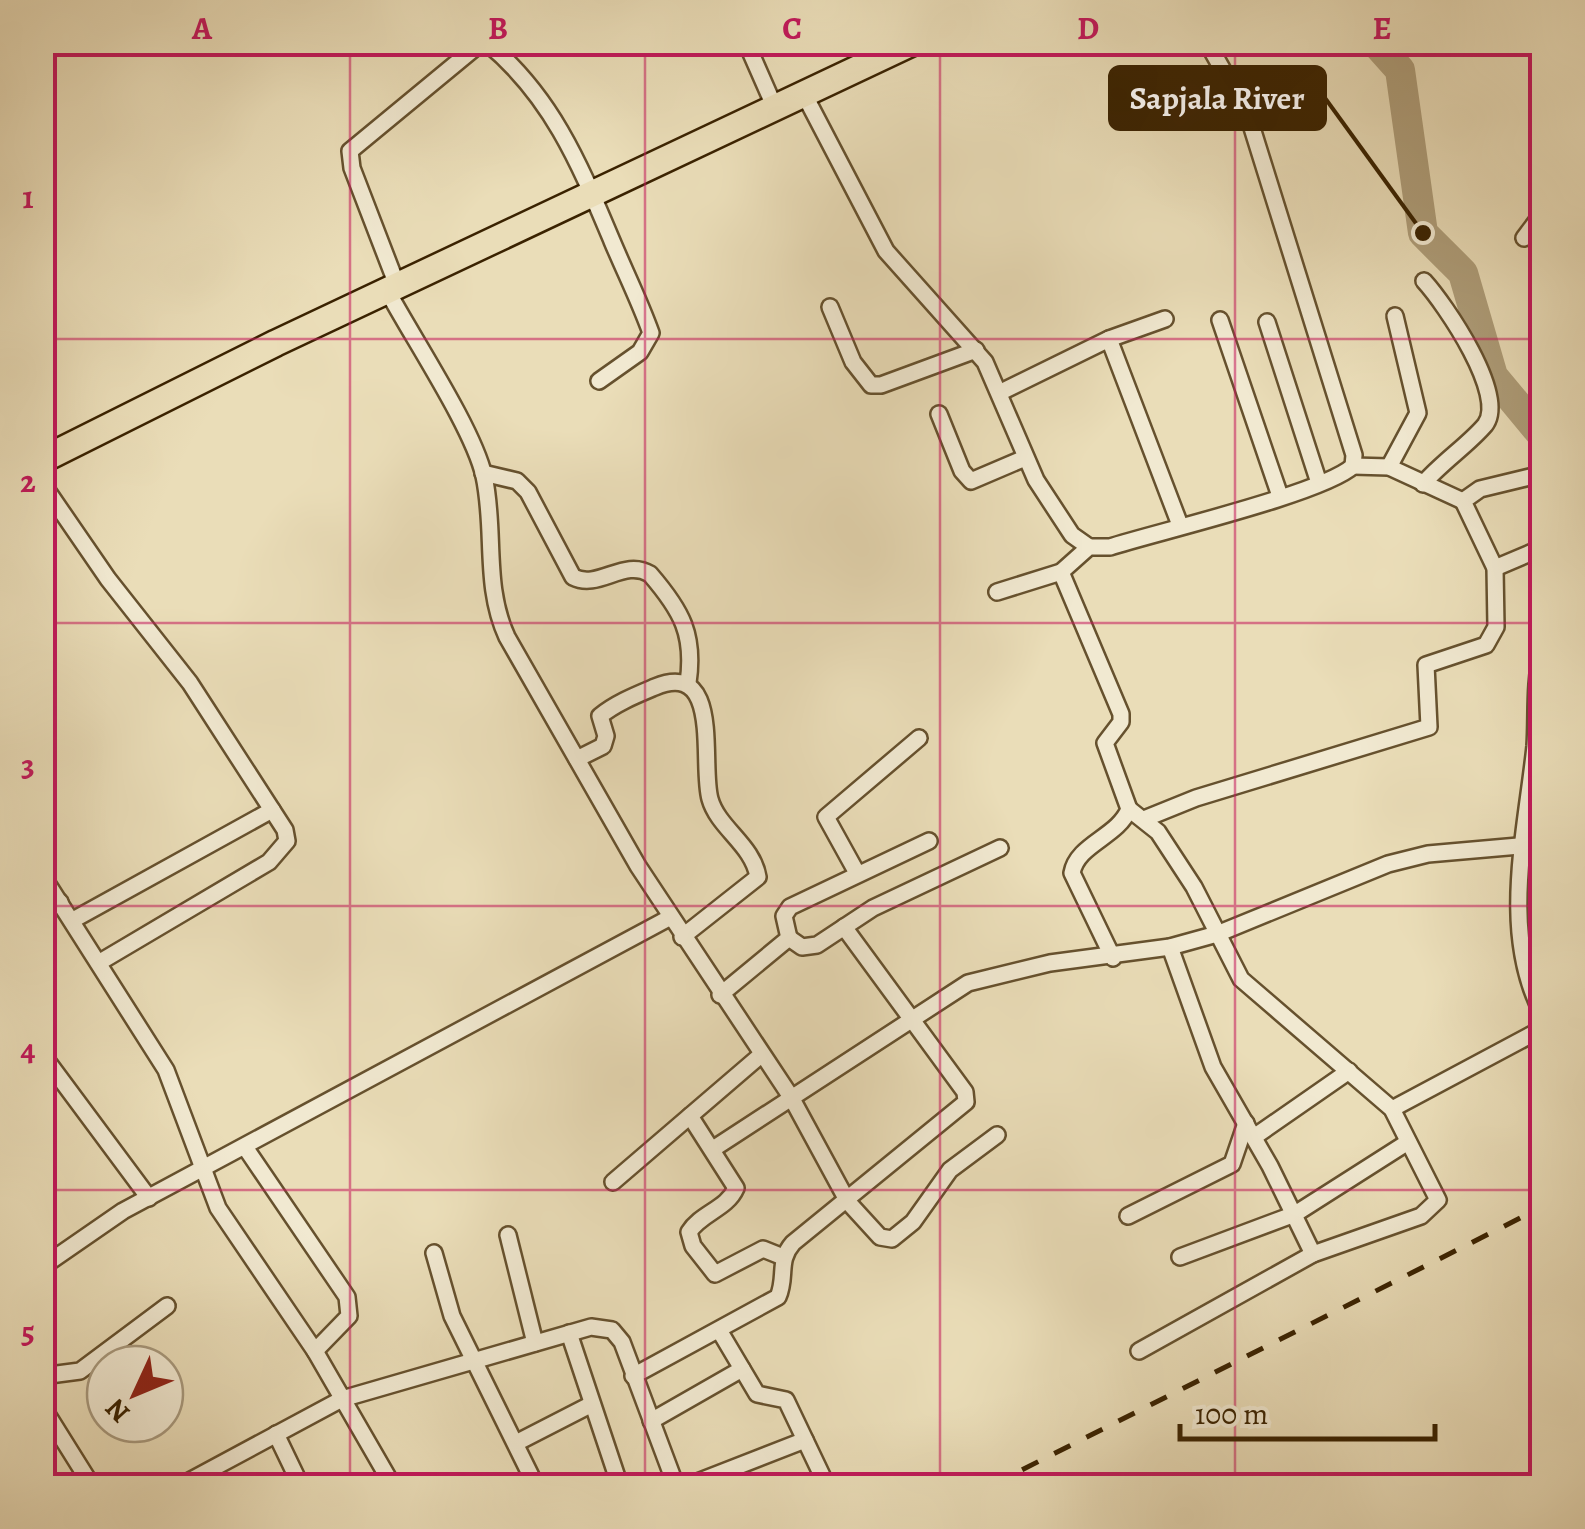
<svg xmlns="http://www.w3.org/2000/svg" width="1585" height="1529" font-family="Alegreya,serif">
<rect width="100%" height="100%" fill="#eaddb8"/>
<filter id="stains"><feTurbulence type="fractalNoise" baseFrequency=".002" numOctaves="4"/><feColorMatrix values="0 0 0 0 .2 0 0 0 0 .09 0 0 0 0 .02 0 0 0 .5 -.17"/></filter>
<radialGradient id="worn" r=".72"><stop offset=".6" stop-color="#630" stop-opacity="0"/><stop offset="1" stop-color="#630" stop-opacity=".3"/></radialGradient>
<g fill="none" stroke-linecap="round" stroke-linejoin="round">
<!-- river -->
<path stroke="#ae9d79" stroke-width="30" d="M 1375,42 L 1400,70 L 1423,233 L 1463,273 L 1493,376 L 1542,435"/>
<!-- minor casing -->
<g stroke="#66512e" stroke-width="20">
<g id="minor">
<path d="M 486,42 C 552,96 580,165 612,241 C 625,272 640,302 651,333 L 640,352 L 599,381"/>
<path d="M 746,42 L 775,108"/>
<path d="M 804,94 L 886,251 L 985,362 L 1036,480 L 1072,535 L 1089,547"/>
<path d="M 1524,238 L 1542,214"/>
<path d="M 397,285 L 352,168 L 350,151 L 482,42"/>
<path d="M 387,290 C 412,337 473,428 484,476 C 496,531 483,585 507,637 L 638,866 L 791,1097 L 848,1202 L 880,1237 L 892,1239 L 913,1222 L 950,1170 L 997,1135"/>
<path d="M 830,307 L 853,362 L 871,385 L 881,385 L 976,350"/>
<path d="M 1220,320 L 1280,496"/>
<path d="M 1267,322 L 1319,483"/>
<path d="M 1109,339 L 1180,525"/>
<path d="M 1001,392 L 1109,339 L 1165,319"/>
<path d="M 939,414 L 962,471 L 971,481 L 1025,458"/>
<path d="M 1353,466 L 1389,467 L 1463,501"/>
<path d="M 1389,467 L 1418,413 L 1395,316"/>
<path d="M 483,473 L 517,481 L 528,492 L 573,577 C 599,590 624,558 650,574 C 682,611 695,635 688,683"/>
<path d="M 42,483 L 108,579 L 190,683 L 285,830 L 287,841 L 269,862 L 100,962"/>
<path d="M 1423,484 C 1442,462 1468,445 1485,425 C 1508,396 1445,304 1424,281"/>
<path d="M 1495,568 L 1542,548"/>
<path d="M 1061,572 L 1121,714 L 1121,722 L 1105,743 L 1129,809 C 1118,837 1077,844 1072,873 L 1113,958"/>
<path d="M 997,592 L 1061,572 L 1089,547 L 1110,547 C 1157,532 1324,493 1353,466 L 1354,455 L 1248,115 L 1207,42"/>
<path d="M 1542,653 C 1534,682 1537,716 1535,746 C 1526,833 1500,932 1542,1013"/>
<path d="M 577,759 L 603,746 L 606,736 L 600,716 C 616,703 636,695 655,687 C 723,659 700,764 710,799 C 718,828 753,845 758,877 L 682,937"/>
<path d="M 1129,809 L 1158,832 L 1194,887 L 1241,979 L 1392,1109 L 1438,1200 L 1421,1216 L 1313,1254 L 1139,1351"/>
<path d="M 1144,819 L 1196,798 L 1429,727 L 1426,665 L 1486,645 L 1496,627 L 1495,568 L 1463,501 L 1480,489 L 1542,474"/>
<path d="M 857,873 L 826,817 L 919,738"/>
<path d="M 42,875 L 166,1070 L 218,1208 L 315,1351 L 393,1486"/>
<path d="M 42,913 L 60,902"/>
<path d="M 73,920 L 272,810"/>
<path d="M 789,938 L 802,947 L 817,945 L 873,908 L 1000,848"/>
<path d="M 1170,947 L 1213,1067 L 1270,1166 L 1313,1254"/>
<path d="M 720,995 L 789,938 L 784,916 L 790,907 L 929,841"/>
<path d="M 42,1054 L 149,1198"/>
<path d="M 1392,1109 L 1542,1029"/>
<path d="M 690,1116 L 736,1188 C 727,1209 701,1213 689,1232 L 693,1246 L 715,1274 L 763,1249 L 783,1257"/>
<path d="M 1254,1137 L 1349,1071"/>
<path d="M 245,1147 L 347,1297 L 349,1316 L 315,1351"/>
<path d="M 713,1149 L 968,983 L 1050,963 L 1170,947 L 1217,934 L 1388,864 L 1428,854 L 1542,844"/>
<path d="M 613,1182 L 761,1055"/>
<path d="M 1128,1216 L 1232,1164 L 1246,1123"/>
<path d="M 508,1235 L 535,1343"/>
<path d="M 434,1253 L 452,1316 L 536,1486"/>
<path d="M 1180,1257 L 1295,1214 L 1408,1142"/>
<path d="M 42,1267 L 123,1211 L 669,918"/>
<path d="M 719,1330 L 757,1394 L 786,1400 L 827,1486"/>
<path d="M 569,1333 L 620,1486"/>
<path d="M 42,1376 L 80,1371 L 167,1306"/>
<path d="M 633,1376 L 778,1297 C 787,1277 777,1261 793,1243 L 966,1102 L 965,1092 L 844,927"/>
<path d="M 42,1406 L 92,1486"/>
<path d="M 651,1421 L 742,1369"/>
<path d="M 276,1434 L 301,1486"/>
<path d="M 516,1443 L 592,1404"/>
<path d="M 180,1486 L 342,1399 L 591,1327 L 612,1330 L 622,1342 L 676,1486"/>
<path d="M 687,1486 L 805,1440"/>
</g>
</g>
<!-- trunk casing -->
<g stroke="#3a2200" stroke-width="30">
<path id="trunk" d="M 42,460 L 276,343 L 914,42"/>
</g>
<!-- minor -->
<use href="#minor" stroke="#f1e9d1" stroke-width="15"/>
<!-- trunk -->
<use href="#trunk" stroke="#eaddb8" stroke-width="25"/>
<!-- rail -->
<path stroke="#3a2200" stroke-width="5" stroke-dasharray="18 18" stroke-linecap="butt" d="M 990,1486 L 1542,1207"/>
</g>
<!-- grid -->
<path fill="none" stroke="#c2185b" stroke-width="2.5" stroke-opacity="0.55" d="M 350,42 L 350,1486M 645,42 L 645,1486M 940,42 L 940,1486M 1235,42 L 1235,1486M 42,339 L 1542,339M 42,623 L 1542,623M 42,906 L 1542,906M 42,1190 L 1542,1190"/>
<!-- callouts -->
<path fill="none" stroke="#3a2200" stroke-width="4" d="M1423 233L1325 98"/>
<circle fill="#3a2200" stroke="#f1e9d1" stroke-width="4" cx="1423" cy="233" r="10"/>
<rect fill="#3a2200" stroke="#3a2200" stroke-width="4" x="1110" y="67" width="215" height="62" rx="10"/>
<g font-size="32" text-anchor="middle" font-weight="bold" fill="#fff">
<text x="1217" y="109">Sapjala River</text>
</g>
<!-- margin -->
<rect width="1585" height="1529" fill="none" stroke="#eaddb8" stroke-width="110"/>
<!-- north arrow -->
<g transform="translate(135 1394) rotate(226)"><circle r="48" fill="#f1e9d1" stroke="#a8997d" stroke-width="2.5"/>
<path d="M0-8L18 38L0 25L-18 38Z" fill="#8f2418"/>
<text y="-15" font-size="28" font-weight="bold" text-anchor="middle" fill="#3a2200">N</text>
</g>
<!-- scale -->
<path d="M1180 1424v15h255v-15" fill="none" stroke="#3a2200" stroke-width="5"/>
<text x="1195" y="1424" font-size="30" fill="#3a2200" stroke="#f1e9d1" stroke-width="8" paint-order="stroke">100 m</text>
<rect x="55" y="55" width="1475" height="1419" fill="none" stroke="#c2185b" stroke-width="4"/>
<g font-size="32" text-anchor="middle" font-weight="bold" fill="#c2185b">
<text x="202" y="39">A</text>
<text x="498" y="39">B</text>
<text x="792" y="39">C</text>
<text x="1088" y="39">D</text>
<text x="1382" y="39">E</text>
<text x="28" y="208">1</text>
<text x="28" y="492">2</text>
<text x="28" y="776">3</text>
<text x="28" y="1060">4</text>
<text x="28" y="1343">5</text>
</g>
<rect width="100%" height="100%" filter="url(#stains)"/>
<rect width="100%" height="100%" fill="url(#worn)"/>
</svg>
